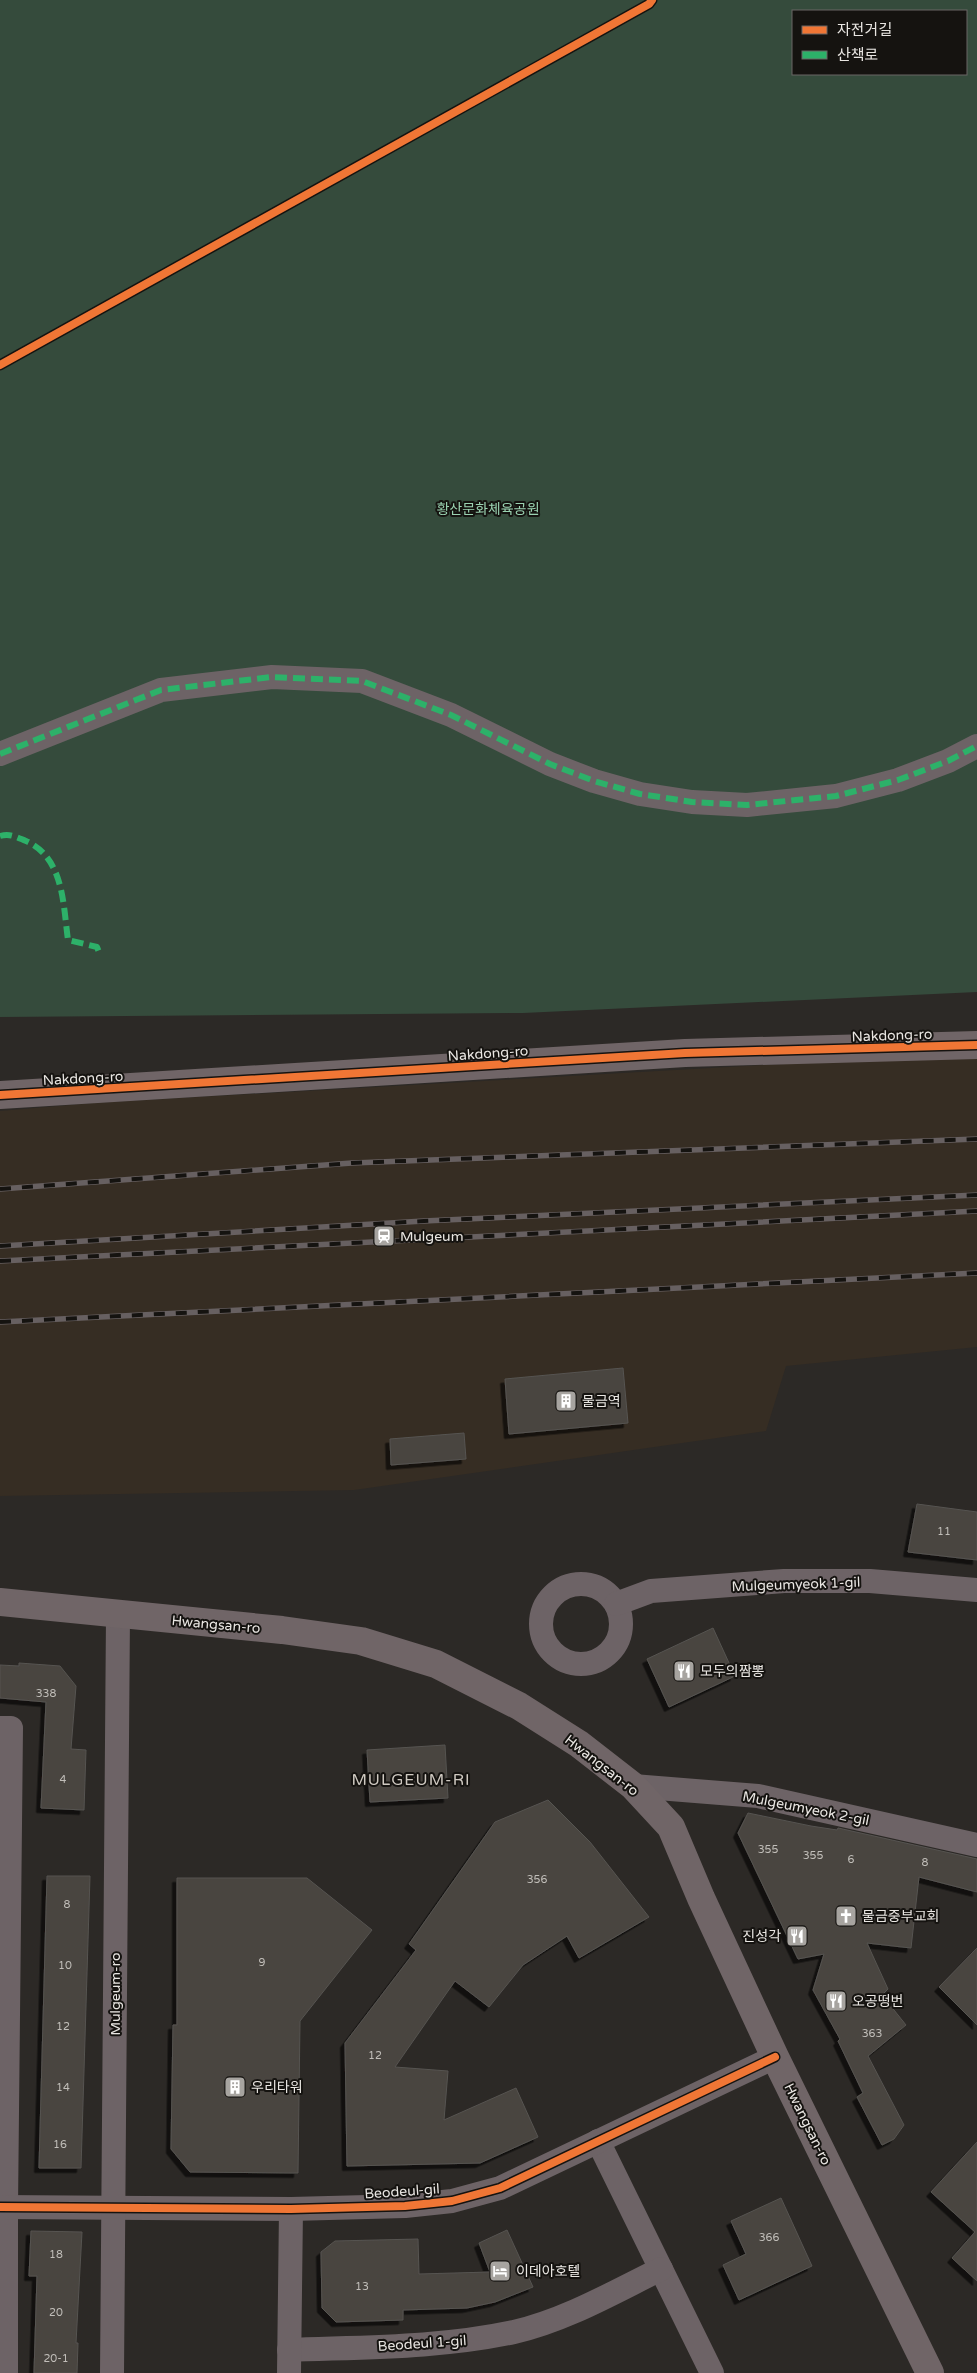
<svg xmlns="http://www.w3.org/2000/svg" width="977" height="2373" font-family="'Varela Round','Noto Sans KR',sans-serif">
<defs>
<filter id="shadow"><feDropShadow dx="-4.5" dy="4.5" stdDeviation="0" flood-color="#0009"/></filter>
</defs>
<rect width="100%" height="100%" fill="#2c2926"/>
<!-- built -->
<path fill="#362d23" d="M 977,1053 L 977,1347 L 786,1366 L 766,1431 L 354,1490 L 0,1496 L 0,1111 L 94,1103 Z"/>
<!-- green -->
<path fill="#354b3c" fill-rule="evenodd" d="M 0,0 L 977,0 L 977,992 L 523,1013 L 0,1017 ZM 793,11 L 966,11 L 966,74 L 793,74 Z"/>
<!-- building -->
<g fill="#49443f" stroke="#565451" filter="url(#shadow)">
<path d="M 623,1368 L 628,1423 L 509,1434 L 505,1379 Z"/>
<path d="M 464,1433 L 466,1459 L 391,1465 L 390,1439 Z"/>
<path d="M 917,1504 L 977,1512 L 977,1560 L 908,1552 Z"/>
<path d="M 713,1628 L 735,1676 L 669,1707 L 647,1659 Z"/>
<path d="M 19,1663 L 60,1666 L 76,1686 L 71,1749 L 86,1750 L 84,1810 L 41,1808 L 46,1702 L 0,1698 L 0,1665 L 19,1666 Z"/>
<path d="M 445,1745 L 448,1798 L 370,1802 L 367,1750 Z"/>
<path d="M 548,1800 L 590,1842 L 649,1917 L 579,1958 L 567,1936 L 523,1965 L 489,2007 L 455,1981 L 395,2067 L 448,2071 L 444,2120 L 516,2088 L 538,2137 L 480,2163 L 347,2166 L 345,2043 L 416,1950 L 409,1944 L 495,1822 Z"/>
<path d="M 748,1813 L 811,1826 L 837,1830 L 838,1828 L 977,1859 L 977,1892 L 919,1877 L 911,1948 L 867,1943 L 888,1989 L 882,1995 L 906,2025 L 868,2056 L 904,2125 L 894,2139 L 882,2145 L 857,2097 L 863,2093 L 838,2041 L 840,2039 L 813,1990 L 824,1954 L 798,1959 L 738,1833 Z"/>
<path d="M 47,1876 L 90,1876 L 81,2168 L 39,2168 Z"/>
<path d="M 177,1878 L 307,1878 L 372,1930 L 300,2021 L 298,2173 L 190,2172 L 171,2149 L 173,2025 L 177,2025 Z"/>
<path d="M 977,1948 L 977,2025 L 939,1987 Z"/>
<path d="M 977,2142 L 977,2281 L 952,2258 L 975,2232 L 931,2192 Z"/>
<path d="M 781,2198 L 812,2266 L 739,2300 L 723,2265 L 746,2254 L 731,2221 Z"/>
<path d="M 507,2230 L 533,2287 L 495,2302 L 467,2308 L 403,2310 L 403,2320 L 336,2322 L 322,2308 L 321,2252 L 335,2241 L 418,2239 L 419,2274 L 490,2272 L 479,2243 Z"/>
<path d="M 31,2231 L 82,2232 L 76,2343 L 78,2343 L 77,2373 L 34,2373 L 37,2276 L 29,2276 Z"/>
</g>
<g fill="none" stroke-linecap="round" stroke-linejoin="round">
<!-- street -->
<g stroke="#6d6366" stroke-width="24">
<path d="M 0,754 L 161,690 L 272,677 L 362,681 L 451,715 L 550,764 L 594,781 L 640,794 L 692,802 L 747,805 L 836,796 L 898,780 L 948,761 L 977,746"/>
<circle cx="581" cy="1624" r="40"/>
<path d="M 616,1604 L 651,1591 L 784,1581 L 870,1581 L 977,1590"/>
<path d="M 0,1728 L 11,1728 L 6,2208 L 6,2373"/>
<path d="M 633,1786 L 758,1796 L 977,1845"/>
<path d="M 598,2141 L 712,2373"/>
<path d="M 0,2207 L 291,2209 L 405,2206 L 452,2201 L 500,2188 L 775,2057"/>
<path d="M 289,2350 C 364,2347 440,2348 514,2332 C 566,2320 614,2292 661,2269"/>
<path d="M 112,2373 L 118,1615"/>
<path d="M 289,2373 L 291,2209"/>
</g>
<!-- secondary -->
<g stroke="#706567" stroke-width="28">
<path d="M 0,1095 L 685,1053 L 977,1045"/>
<path d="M 0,1602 L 282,1630 L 361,1641 L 436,1664 L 519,1706 L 579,1744 L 633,1786 L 671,1827 L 701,1898 L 775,2057 L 930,2373"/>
</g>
<!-- rail casing -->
<g stroke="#676061" stroke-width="5.5">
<g id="rail">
<path d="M 0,1189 L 352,1163 L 977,1139"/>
<path d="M 0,1246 L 424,1221 L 977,1195"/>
<path d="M 0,1261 L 977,1211"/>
<path d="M 0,1322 L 977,1273"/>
</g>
</g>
<!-- rail -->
<use href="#rail" stroke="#151310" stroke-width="4" stroke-dasharray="11" stroke-linecap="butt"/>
<!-- quiet -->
<g stroke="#2db169" stroke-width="6" stroke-dasharray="12 6" stroke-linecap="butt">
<path d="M 0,754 L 161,690 L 272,677 L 362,681 L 451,715 L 550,764 L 594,781 L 640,794 L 692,802 L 747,805 L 836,796 L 898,780 L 948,761 L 977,746"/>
<path d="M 0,836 C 10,833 16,837 26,841 C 64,858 63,904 68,940 L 97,947 L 100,955"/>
</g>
<!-- cycleway casing -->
<g stroke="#151310" stroke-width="11">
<g id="cycleway">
<path d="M 0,365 L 649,4 L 652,0"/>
<path d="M 0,1095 L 685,1053 L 977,1045"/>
<path d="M 0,2207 L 291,2209 L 405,2206 L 452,2201 L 500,2188 L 775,2057"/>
</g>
</g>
<!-- cycleway -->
<use href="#cycleway" stroke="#f07635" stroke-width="8"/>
</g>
<!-- icons -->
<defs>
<g id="station-square" transform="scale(1.125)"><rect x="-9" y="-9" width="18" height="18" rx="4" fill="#a7a4a0" stroke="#151310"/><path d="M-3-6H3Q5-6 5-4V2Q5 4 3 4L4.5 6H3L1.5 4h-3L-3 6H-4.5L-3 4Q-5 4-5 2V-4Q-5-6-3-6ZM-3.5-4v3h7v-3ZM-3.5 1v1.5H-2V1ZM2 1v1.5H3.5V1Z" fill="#fff"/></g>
<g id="building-square" transform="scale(1.125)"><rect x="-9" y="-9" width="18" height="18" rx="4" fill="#a7a4a0" stroke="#151310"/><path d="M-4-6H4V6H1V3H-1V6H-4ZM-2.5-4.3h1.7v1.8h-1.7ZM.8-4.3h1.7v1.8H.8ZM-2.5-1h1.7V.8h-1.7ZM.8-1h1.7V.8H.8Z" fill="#fff"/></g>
<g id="restaurant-square" transform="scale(1.125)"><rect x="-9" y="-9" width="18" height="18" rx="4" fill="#a7a4a0" stroke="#151310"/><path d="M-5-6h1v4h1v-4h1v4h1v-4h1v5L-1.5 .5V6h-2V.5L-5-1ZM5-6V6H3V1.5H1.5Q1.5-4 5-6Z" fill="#fff"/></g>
<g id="church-square" transform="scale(1.125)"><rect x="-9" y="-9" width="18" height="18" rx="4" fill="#a7a4a0" stroke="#151310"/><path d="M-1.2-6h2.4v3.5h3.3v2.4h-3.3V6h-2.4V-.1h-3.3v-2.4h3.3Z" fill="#fff"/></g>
<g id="hotel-square" transform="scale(1.125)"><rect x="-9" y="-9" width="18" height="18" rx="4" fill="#a7a4a0" stroke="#151310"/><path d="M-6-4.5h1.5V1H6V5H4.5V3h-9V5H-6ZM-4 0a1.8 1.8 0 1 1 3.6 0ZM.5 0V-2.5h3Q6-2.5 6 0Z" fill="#fff"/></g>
</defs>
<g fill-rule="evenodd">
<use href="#station-square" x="384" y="1236"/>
<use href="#building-square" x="566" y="1401"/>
<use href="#restaurant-square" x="684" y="1671"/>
<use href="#church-square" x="846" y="1916"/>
<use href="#restaurant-square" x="797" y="1936"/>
<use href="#restaurant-square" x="836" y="2001"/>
<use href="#building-square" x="235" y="2087"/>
<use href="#hotel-square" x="500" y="2271"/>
</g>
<g text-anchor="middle" stroke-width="4" stroke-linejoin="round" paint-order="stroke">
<!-- number labels -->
<g font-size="11" fill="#c1beb9">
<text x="944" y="1535">11</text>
<text x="46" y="1697">338</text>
<text x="63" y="1783">4</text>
<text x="768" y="1853">355</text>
<text x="813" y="1859">355</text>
<text x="851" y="1863">6</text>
<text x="925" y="1866">8</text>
<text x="537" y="1883">356</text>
<text x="67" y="1908">8</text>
<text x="262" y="1966">9</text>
<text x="65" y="1969">10</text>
<text x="63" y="2030">12</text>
<text x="872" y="2037">363</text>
<text x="375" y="2059">12</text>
<text x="63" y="2091">14</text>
<text x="60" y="2148">16</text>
<text x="769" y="2241">366</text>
<text x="56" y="2258">18</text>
<text x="362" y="2290">13</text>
<text x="56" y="2316">20</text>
<text x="56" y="2362">20-1</text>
</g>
<!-- park labels -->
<g font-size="14" fill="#9bd3b2" stroke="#151310">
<text x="488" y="514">황산문화체육공원</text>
</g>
<!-- street labels -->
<g font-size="14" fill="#e9e6e2" stroke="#151310">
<text transform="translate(892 1035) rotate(-2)" y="5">Nakdong-ro</text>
<text transform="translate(488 1053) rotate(-4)" y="5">Nakdong-ro</text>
<text transform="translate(83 1078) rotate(-3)" y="5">Nakdong-ro</text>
<text transform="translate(796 1584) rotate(-2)" y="5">Mulgeumyeok 1-gil</text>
<text transform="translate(216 1624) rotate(5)" y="5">Hwangsan-ro</text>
<text transform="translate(602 1765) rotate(38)" y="5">Hwangsan-ro</text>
<text transform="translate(806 1808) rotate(11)" y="5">Mulgeumyeok 2-gil</text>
<text transform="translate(115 1994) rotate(-90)" y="5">Mulgeum-ro</text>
<text transform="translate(808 2124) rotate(64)" y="5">Hwangsan-ro</text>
<text transform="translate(402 2191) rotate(-4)" y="5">Beodeul-gil</text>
<text transform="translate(422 2343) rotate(-4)" y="5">Beodeul 1-gil</text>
</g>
<!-- poi labels -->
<g font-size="14" fill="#e9e6e2" stroke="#151310" text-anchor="start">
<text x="400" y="1241">Mulgeum</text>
<text x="582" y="1406">물금역</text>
<text x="700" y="1676">모두의짬뽕</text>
<text x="862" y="1921">물금중부교회</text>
<text x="781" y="1941" text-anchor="end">진성각</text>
<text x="852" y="2006">오공떵번</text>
<text x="251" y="2092">우리타워</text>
<text x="516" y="2276">이데아호텔</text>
</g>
<!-- quarter labels -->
<g font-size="16" letter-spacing="1" fill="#cfc9c1" stroke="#151310">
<text x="411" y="1785">MULGEUM-RI</text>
</g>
</g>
<!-- legend -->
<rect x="792" y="10" width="175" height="65" fill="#151310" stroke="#6a6764"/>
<rect x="802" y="26" width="25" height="8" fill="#f07635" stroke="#6a6764"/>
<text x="837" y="35" font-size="15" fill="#e9e6e2">자전거길</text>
<rect x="802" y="51" width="25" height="8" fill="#2db169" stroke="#6a6764"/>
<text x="837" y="60" font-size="15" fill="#e9e6e2">산책로</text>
</svg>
